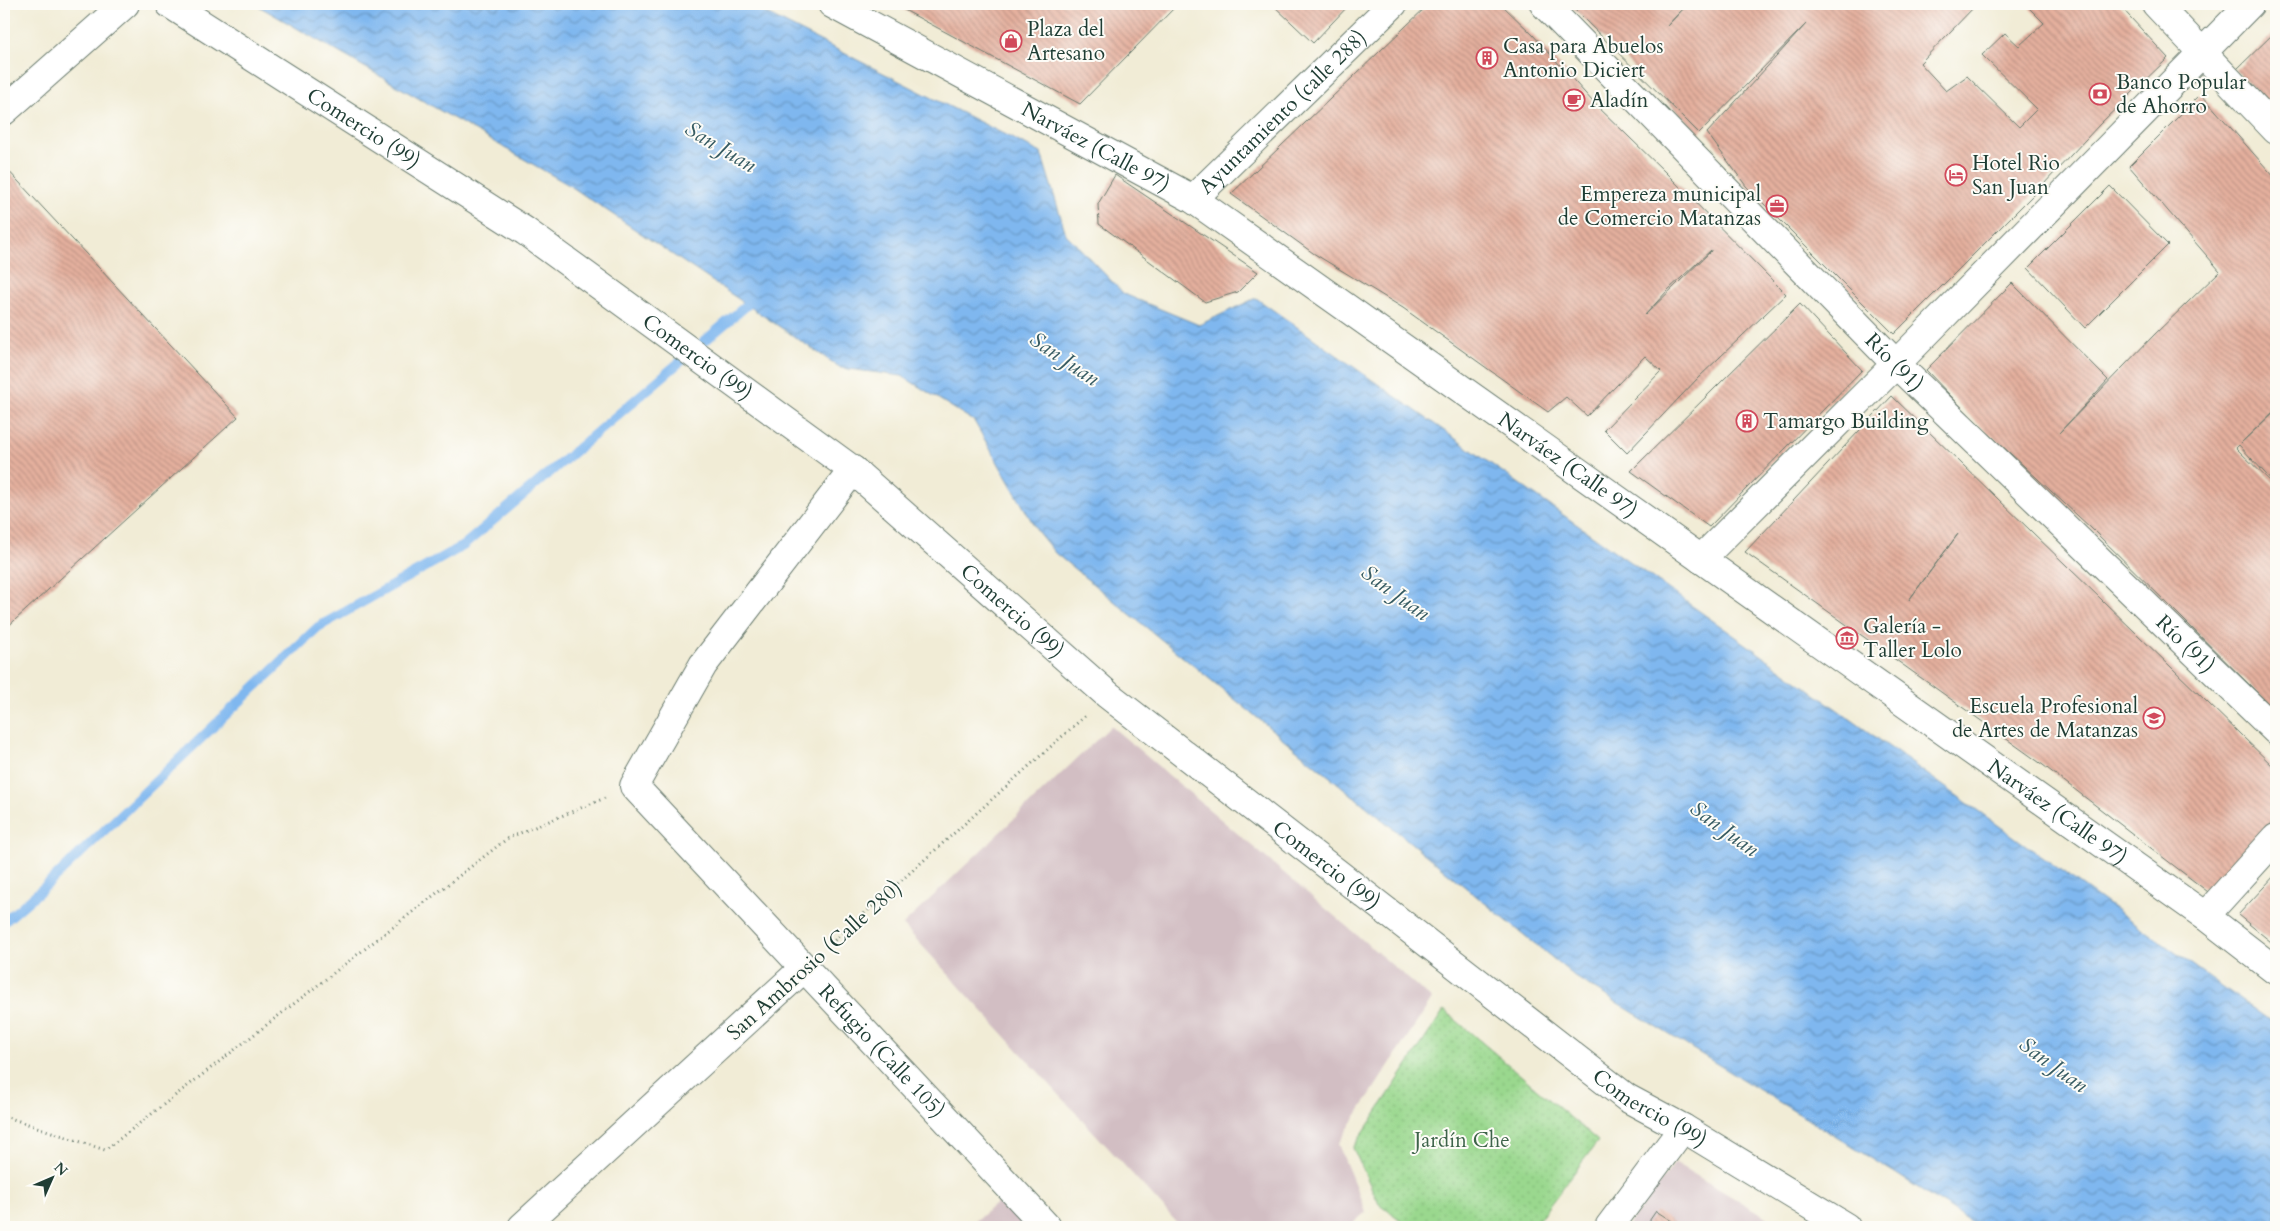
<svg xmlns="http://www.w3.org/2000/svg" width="2280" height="1231" font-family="Cardo,serif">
<defs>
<pattern id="park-dots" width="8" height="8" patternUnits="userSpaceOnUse" patternTransform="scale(1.25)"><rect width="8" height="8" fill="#9ad88e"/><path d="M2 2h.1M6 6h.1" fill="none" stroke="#84ba7b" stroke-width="1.8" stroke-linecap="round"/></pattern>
<pattern id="water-waves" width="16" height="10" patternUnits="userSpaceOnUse" patternTransform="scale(1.25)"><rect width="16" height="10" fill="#7fb7ef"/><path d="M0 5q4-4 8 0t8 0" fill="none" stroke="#6796c2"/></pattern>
<pattern id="building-back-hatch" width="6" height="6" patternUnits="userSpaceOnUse" patternTransform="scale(1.25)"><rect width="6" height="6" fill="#e5b09e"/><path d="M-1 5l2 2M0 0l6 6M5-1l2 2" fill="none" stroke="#b99082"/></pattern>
</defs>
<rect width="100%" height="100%" fill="#fdfcf7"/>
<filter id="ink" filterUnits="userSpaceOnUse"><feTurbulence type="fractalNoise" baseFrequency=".02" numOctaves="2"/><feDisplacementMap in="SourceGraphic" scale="10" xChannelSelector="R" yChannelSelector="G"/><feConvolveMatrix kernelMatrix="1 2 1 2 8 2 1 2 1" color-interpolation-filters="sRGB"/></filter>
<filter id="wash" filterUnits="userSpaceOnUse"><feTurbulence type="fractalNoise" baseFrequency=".0096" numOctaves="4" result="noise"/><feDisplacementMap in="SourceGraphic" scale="20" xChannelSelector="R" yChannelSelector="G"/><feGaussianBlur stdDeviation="1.12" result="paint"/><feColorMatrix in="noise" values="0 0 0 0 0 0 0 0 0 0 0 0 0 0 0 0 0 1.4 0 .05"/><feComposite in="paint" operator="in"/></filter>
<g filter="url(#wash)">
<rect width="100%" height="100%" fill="#f1ecd6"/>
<!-- industrial -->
<g fill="#d2bec3">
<path d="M 1111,726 L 1432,999 L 1338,1144 L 1366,1212 L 1348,1227 L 1181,1227 L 903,925 Z"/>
<path d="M 1675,1163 L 1783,1227 L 1627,1227 Z"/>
<path d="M 1004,1197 L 1032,1227 L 968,1227 Z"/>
</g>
<!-- park -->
<path fill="url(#park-dots)" stroke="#5c8a61" d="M 1444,1010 L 1598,1141 L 1533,1227 L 1410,1227 L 1379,1204 L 1353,1148 Z"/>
<!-- water -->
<path fill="url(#water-waves)" stroke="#4f7a92" d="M 255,4 L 747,4 L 1041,153 L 1066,234 L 1124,294 L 1199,325 L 1256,298 L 1753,649 L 2276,1025 L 2276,1227 L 1979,1227 L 1895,1173 L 1577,978 L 1055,553 L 1038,532 L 974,421 L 902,376 L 841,368 L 569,185 Z"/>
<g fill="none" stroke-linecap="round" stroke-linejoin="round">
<!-- stream -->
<path stroke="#7fb7ef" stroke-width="10" d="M 4,922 L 48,884 L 318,627 L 463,546 L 747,305"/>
</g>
<g id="blocks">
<!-- building -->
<g fill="url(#building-back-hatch)" fill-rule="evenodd">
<path d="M 893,4 L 1178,4 L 1080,104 Z"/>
<path d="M 1272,4 L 1350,4 L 1313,43 Z"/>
<path d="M 1429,4 L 1501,4 L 1533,35 L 1593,102 L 1665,172 L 1786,294 L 1698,378 L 1627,453 L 1604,430 L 1661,371 L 1645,356 L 1587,416 L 1566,397 L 1548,412 L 1403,308 L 1313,253 L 1231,194 ZM 1711,250 L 1711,251 L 1645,315 L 1668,290 Z"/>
<path d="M 1569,4 L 1687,4 L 1667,26 L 1688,4 L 1977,4 L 1920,63 L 1946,91 L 1967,76 L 2019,127 L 2037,109 L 1982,55 L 2005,33 L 2019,46 L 2044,23 L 2025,4 L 2118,4 L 2168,58 L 2100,124 L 2042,186 L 1894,334 L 1746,186 L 1707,133 L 1806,24 L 1699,133 Z"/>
<path d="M 2276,31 L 2276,113 L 2236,70 Z"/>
<path d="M 2201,94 L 2276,179 L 2276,409 L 2241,443 L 2276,410 L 2276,485 L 2239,445 L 2236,448 L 2276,487 L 2276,711 L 2091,528 L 1972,418 L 1926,370 L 2012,283 L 2108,380 L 2059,433 L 2154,335 L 2220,271 L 2129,166 Z"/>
<path d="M 4,166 L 238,417 L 4,630 Z"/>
<path d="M 1115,175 L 1258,272 L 1238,292 L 1205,302 L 1099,224 L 1098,204 Z"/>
<path d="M 2110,186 L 2168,245 L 2085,328 L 2028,268 Z"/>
<path d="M 1800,304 L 1862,370 L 1709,527 L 1631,471 Z"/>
<path d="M 1892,396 L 2276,769 L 2276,824 L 2212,895 L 2043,765 L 1745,552 ZM 1958,534 L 1909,600 L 1934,566 Z"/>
<path d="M 2276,874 L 2276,946 L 2238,915 Z"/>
<path d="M 1656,1211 L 1681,1227 L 1645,1227 Z"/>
</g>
</g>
</g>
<g filter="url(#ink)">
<use href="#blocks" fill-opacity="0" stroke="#687a6d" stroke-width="1"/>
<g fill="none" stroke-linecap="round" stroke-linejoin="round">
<!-- pedestrian casing -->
<g stroke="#687a6d" stroke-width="30">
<g id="pedestrian">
<path id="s1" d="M 832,4 L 1193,199 L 2205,916 L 2276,971"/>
<path d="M 2156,4 L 2276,130"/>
</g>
</g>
<!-- minor casing -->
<g stroke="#687a6d" stroke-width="30">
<g id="minor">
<path id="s2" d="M 170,4 L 525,231 L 853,470 L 1108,695 L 1627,1098 L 1683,1128 L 1846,1227"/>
<path d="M 4,111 L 125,4"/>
<path id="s3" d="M 1193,199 L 1393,4"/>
<path id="s4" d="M 853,470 L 703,665 L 634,786 L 1047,1227"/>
<path d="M 1701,559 L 1896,364 L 2250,4"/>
<path d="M 2205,916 L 2276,838"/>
<path d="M 522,1227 L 804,968"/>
<path d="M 1609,1227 L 1683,1128"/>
</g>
</g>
<!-- tertiary casing -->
<g stroke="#687a6d" stroke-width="30">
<g id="tertiary">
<path id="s5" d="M 1544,4 L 1896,364 L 2276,731"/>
</g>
</g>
<!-- path -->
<g stroke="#687a6d" stroke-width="3" stroke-dasharray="1 4" stroke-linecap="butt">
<path d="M 827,947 L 1085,716"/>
<path d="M 4,1116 L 105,1150 L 508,838 L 605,798"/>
</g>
<!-- pedestrian -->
<use href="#pedestrian" stroke="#fff" stroke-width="28"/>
<!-- minor -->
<use href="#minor" stroke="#fff" stroke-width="28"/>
<!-- tertiary -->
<use href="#tertiary" stroke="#fff" stroke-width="28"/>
</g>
</g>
<!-- icons -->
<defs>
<g id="shop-ring" transform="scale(1.125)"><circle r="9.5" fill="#fdfcf7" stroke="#d1495b" stroke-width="1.5"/><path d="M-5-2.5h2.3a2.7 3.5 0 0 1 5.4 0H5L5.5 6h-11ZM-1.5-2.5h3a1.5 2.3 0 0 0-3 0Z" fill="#d1495b"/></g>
<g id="building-ring" transform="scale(1.125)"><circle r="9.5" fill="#fdfcf7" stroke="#d1495b" stroke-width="1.5"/><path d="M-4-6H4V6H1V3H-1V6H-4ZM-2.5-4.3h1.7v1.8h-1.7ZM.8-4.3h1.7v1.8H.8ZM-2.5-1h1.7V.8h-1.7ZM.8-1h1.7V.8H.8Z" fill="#d1495b"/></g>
<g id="bank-ring" transform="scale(1.125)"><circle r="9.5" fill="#fdfcf7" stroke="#d1495b" stroke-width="1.5"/><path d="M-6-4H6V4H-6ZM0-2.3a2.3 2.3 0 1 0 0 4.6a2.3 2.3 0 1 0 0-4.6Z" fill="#d1495b"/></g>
<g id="cafe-ring" transform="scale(1.125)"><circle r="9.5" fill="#fdfcf7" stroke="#d1495b" stroke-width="1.5"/><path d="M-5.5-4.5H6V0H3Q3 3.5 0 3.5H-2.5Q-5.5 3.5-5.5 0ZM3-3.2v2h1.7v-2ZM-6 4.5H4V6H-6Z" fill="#d1495b"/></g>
<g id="hotel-ring" transform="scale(1.125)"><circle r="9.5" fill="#fdfcf7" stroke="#d1495b" stroke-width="1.5"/><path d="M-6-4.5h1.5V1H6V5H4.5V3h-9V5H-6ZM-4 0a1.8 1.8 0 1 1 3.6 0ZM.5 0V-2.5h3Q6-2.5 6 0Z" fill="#d1495b"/></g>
<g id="office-ring" transform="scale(1.125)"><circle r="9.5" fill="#fdfcf7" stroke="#d1495b" stroke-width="1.5"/><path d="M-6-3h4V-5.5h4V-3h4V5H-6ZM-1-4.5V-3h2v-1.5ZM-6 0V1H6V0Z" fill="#d1495b"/></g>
<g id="museum-ring" transform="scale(1.125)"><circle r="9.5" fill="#fdfcf7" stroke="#d1495b" stroke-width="1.5"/><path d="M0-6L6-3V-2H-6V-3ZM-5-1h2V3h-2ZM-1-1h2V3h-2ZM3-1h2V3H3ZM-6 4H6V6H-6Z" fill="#d1495b"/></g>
<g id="school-ring" transform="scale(1.125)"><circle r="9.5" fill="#fdfcf7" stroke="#d1495b" stroke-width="1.5"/><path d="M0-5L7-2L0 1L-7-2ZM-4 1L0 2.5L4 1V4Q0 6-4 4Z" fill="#d1495b"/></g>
</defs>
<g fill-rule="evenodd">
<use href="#shop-ring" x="1011" y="41"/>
<use href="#building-ring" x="1487" y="58"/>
<use href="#bank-ring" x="2100" y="94"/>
<use href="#cafe-ring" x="1574" y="100"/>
<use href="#hotel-ring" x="1956" y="175"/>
<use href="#office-ring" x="1777" y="206"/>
<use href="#building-ring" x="1747" y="421"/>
<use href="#museum-ring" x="1847" y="638"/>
<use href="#school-ring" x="2154" y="718"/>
</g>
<g text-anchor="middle" stroke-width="4" stroke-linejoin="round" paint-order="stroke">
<!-- poi labels -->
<g font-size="21" fill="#1f3d34" stroke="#fdfcf7" text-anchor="start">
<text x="1027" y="36">Plaza del<tspan x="1027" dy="24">Artesano</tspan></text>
<text x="1503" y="53">Casa para Abuelos<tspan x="1503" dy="24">Antonio Diciert</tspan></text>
<text x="2116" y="89">Banco Popular<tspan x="2116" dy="24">de Ahorro</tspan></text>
<text x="1590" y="107">Aladín</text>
<text x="1972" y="170">Hotel Rio<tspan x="1972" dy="24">San Juan</tspan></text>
<text x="1761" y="201" text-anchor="end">Empereza municipal<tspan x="1761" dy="24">de Comercio Matanzas</tspan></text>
<text x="1763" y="428">Tamargo Building</text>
<text x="1863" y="633">Galería -<tspan x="1863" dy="24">Taller Lolo</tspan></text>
<text x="2138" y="713" text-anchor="end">Escuela Profesional<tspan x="2138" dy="24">de Artes de Matanzas</tspan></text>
</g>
<!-- street labels -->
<g font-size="21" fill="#1f3d34" stroke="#fdfcf7">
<text dy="7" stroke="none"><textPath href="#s3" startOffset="125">Ayuntamiento (calle 288)</textPath></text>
<text dy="7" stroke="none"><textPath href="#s2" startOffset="230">Comercio (99)</textPath></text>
<text dy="7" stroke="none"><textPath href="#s1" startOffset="300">Narváez (Calle 97)</textPath></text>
<text dy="7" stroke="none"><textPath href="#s2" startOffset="635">Comercio (99)</textPath></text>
<text dy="7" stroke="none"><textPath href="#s5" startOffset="501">Río (91)</textPath></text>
<text dy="7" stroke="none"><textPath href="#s1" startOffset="870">Narváez (Calle 97)</textPath></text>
<text dy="7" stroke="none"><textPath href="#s2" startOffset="1040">Comercio (99)</textPath></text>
<text dy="7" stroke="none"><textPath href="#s5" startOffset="906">Río (91)</textPath></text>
<text dy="7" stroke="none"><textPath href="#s1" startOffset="1470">Narváez (Calle 97)</textPath></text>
<text dy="7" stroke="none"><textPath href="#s2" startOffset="1444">Comercio (99)</textPath></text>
<text transform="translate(814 960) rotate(-42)" y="7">San Ambrosio (Calle 280)</text>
<text dy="7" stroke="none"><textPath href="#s4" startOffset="748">Refugio (Calle 105)</textPath></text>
<text dy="7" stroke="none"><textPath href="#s2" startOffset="1849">Comercio (99)</textPath></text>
</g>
<!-- park labels -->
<g font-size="21" fill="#3e644a" stroke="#fdfcf7">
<text x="1462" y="1147">Jardín Che</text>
</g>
<!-- water labels -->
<g font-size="22" font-style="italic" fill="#375c63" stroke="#fdfcf7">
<text transform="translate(721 146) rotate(31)" y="8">San Juan</text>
<text transform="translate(1065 358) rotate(34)" y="8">San Juan</text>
<text transform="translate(1396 592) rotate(36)" y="8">San Juan</text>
<text transform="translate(1725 828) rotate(36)" y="8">San Juan</text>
<text transform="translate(2054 1064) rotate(36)" y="8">San Juan</text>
</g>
</g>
<!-- margin -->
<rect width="2280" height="1231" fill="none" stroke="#fdfcf7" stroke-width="20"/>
<!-- north arrow -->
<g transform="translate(52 1178) rotate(45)" stroke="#fdfcf7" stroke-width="4" paint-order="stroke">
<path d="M0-4L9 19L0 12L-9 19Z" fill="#1f3d34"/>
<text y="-8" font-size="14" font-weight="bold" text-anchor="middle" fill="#1f3d34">N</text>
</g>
</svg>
